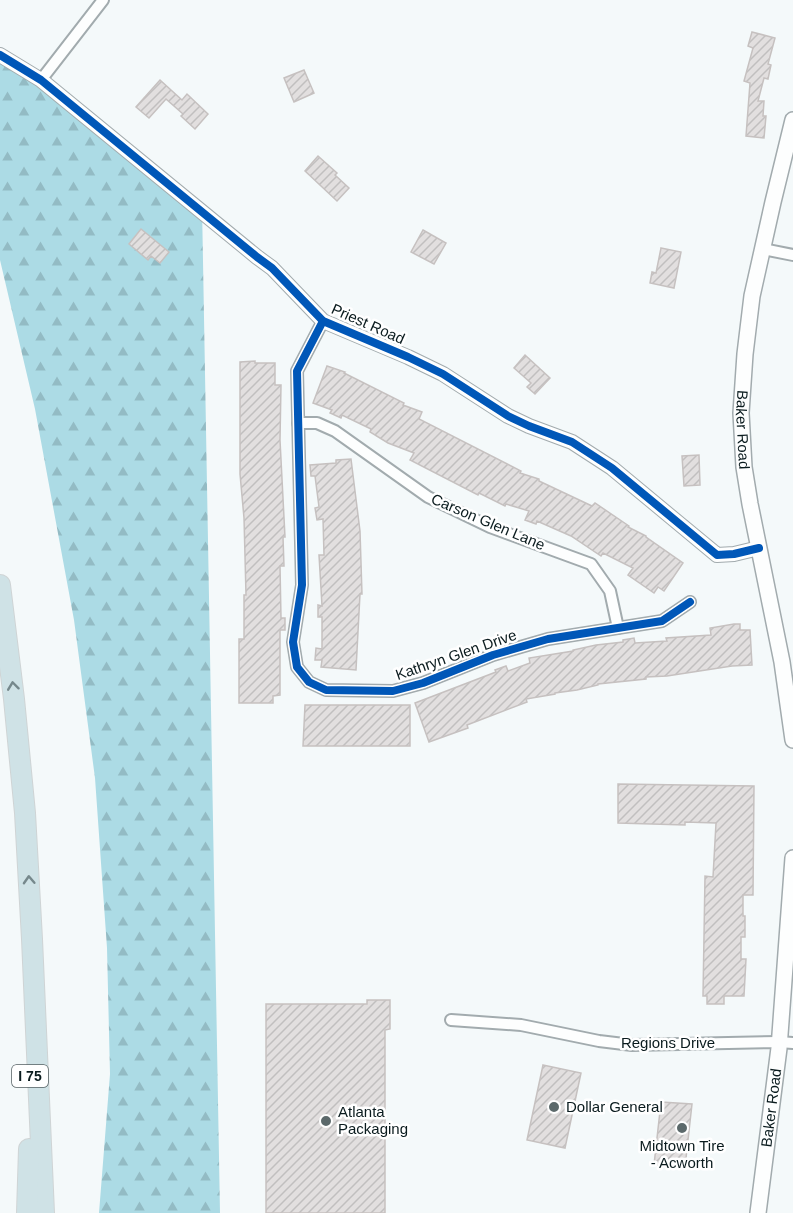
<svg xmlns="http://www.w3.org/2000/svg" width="793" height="1213" font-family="Arial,sans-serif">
<defs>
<pattern id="forest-firs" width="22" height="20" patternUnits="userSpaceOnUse" patternTransform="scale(1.5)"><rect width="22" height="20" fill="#acdbe5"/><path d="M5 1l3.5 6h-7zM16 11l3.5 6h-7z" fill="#93bbc4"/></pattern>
<pattern id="building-hatch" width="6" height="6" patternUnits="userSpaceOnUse" patternTransform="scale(1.5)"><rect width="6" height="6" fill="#e2dfdf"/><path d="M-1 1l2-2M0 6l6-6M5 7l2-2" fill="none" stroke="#c1bfbf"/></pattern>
</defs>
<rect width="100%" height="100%" fill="#f4f9fa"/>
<!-- forest -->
<path fill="url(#forest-firs)" d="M 0,57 L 202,205 L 220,1213 L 99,1213 L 110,1074 L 107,948 L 95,778 L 74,620 L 35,409 L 0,260 Z"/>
<!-- building -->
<g fill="url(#building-hatch)" stroke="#c6c1c0" stroke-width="1.5">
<path d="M 752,32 L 775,38 L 768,64 L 771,65 L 768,79 L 764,78 L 758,101 L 764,101 L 763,116 L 766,116 L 764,138 L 746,136 L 750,83 L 744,81 L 753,48 L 748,46 Z"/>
<path d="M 304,70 L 314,93 L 294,102 L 284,78 Z"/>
<path d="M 160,80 L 182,100 L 187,94 L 208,114 L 195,129 L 181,116 L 183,114 L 166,99 L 149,118 L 136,107 Z"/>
<path d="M 318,156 L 337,173 L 335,175 L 349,188 L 337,201 L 305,171 Z"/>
<path d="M 141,229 L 169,252 L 160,263 L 151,256 L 148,260 L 129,244 Z"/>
<path d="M 423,230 L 446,243 L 434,264 L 411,252 Z"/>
<path d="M 661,248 L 681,252 L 674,288 L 650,283 L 652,272 L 656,273 Z"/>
<path d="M 525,355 L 550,378 L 535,394 L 527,387 L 531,383 L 514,368 Z"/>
<path d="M 255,361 L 255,363 L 275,363 L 275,385 L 281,385 L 280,440 L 285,537 L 283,537 L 284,566 L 280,566 L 281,618 L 285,618 L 285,630 L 280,630 L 280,695 L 273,696 L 273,703 L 239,703 L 239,639 L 244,639 L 244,595 L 246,595 L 244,518 L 240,474 L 240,362 Z"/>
<path d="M 327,366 L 345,372 L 344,373 L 404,403 L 403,405 L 422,412 L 419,419 L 521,471 L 520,473 L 539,479 L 539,481 L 592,506 L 595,503 L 629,526 L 628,527 L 646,536 L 646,537 L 683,563 L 664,591 L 658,587 L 654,593 L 628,575 L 633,568 L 603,553 L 601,556 L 571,536 L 537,521 L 536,524 L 525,520 L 529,511 L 506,504 L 505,506 L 479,493 L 478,495 L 410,460 L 414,453 L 388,443 L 370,432 L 371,429 L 342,415 L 341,418 L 330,413 L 332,410 L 313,403 Z"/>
<path d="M 699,455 L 700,485 L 684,486 L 682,456 Z"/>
<path d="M 351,459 L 360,531 L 362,594 L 360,594 L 356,670 L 321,667 L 322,660 L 315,660 L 316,648 L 322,649 L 322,617 L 318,617 L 318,605 L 322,606 L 319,555 L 324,555 L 323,519 L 317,520 L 315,508 L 319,507 L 315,476 L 311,476 L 310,465 L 336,463 L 336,460 Z"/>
<path d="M 734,624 L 740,624 L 740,630 L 750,630 L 752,665 L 732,666 L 667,676 L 646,677 L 646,679 L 598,684 L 598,685 L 577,690 L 555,693 L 555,694 L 526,699 L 527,702 L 467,725 L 468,728 L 429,742 L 415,703 L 496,672 L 495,670 L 506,666 L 508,671 L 530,663 L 529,658 L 573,651 L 573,650 L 596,645 L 623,642 L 623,640 L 634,638 L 635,643 L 667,641 L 666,638 L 711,635 L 710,628 Z"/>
<path d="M 305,705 L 410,705 L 410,746 L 303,746 Z"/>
<path d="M 618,784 L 754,786 L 753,895 L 743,895 L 743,916 L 745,916 L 745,937 L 741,937 L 741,959 L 746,959 L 744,996 L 724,996 L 724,1004 L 707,1004 L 707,996 L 703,996 L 705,876 L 713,877 L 716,823 L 685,822 L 685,825 L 618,823 Z"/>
<path d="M 367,1000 L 390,1000 L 390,1029 L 385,1030 L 385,1213 L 266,1213 L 266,1004 L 367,1004 Z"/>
<path d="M 543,1065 L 581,1073 L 565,1148 L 527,1140 Z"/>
<path d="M 661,1102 L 692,1104 L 685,1167 L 654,1165 Z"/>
</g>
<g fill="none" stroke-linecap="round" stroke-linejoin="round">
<!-- minor casing -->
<g stroke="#a2abae" stroke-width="14">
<g id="minor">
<path d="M 41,80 L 103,0"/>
<path d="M 763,249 L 793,255"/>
<path d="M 323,321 L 297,371 L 302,585 L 293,642 L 297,667 L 309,682 L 326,690 L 393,691 L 423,683 L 493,655 L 548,639 L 662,621 L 690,602"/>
<path d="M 298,423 L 317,423 L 335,431 L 428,497 L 490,527 L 591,564 L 610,591 L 618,628"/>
<path d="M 451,1020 L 521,1025 L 599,1041 L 632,1045 L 779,1042 L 793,1043"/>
</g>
</g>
<!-- tertiary casing -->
<g stroke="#a2abae" stroke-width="16">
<path id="tertiary" d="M 0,55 L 41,80 L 257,257 L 272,268 L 323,321 L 408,357 L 443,374 L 508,416 L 529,426 L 572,442 L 612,468 L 717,555 L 734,554 L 759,548"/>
</g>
<!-- secondary casing -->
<g stroke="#a2abae" stroke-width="18">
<g id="secondary">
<path id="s1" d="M 793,120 L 773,202 L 752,296 L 745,354 L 741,413 L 744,467 L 750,504 L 782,662 L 793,740"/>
<path id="s2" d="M 758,1213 L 779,1048 L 793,858"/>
</g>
</g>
<!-- motorway casing -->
<g stroke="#cfd4d5" stroke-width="22">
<g id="motorway">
<path d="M 0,585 L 14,699 L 25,813 L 32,939 L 44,1213"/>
<path d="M 27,1213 L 29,1149"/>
</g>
</g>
<!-- minor -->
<use href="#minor" stroke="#fdfefe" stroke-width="10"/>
<!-- tertiary -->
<use href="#tertiary" stroke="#fdfefe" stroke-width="14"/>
<!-- secondary -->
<use href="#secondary" stroke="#fdfefe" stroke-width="15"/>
<!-- motorway -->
<use href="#motorway" stroke="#cfe2e6" stroke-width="20"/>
<!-- cycleway casing -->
<g stroke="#fff" stroke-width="11">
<g id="cycleway">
<path d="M 0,55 L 41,80 L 257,257 L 272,268 L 323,321 L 408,357 L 443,374 L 508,416 L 529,426 L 572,442 L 612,468 L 717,555 L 734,554 L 759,548"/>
<path d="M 323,321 L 297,371 L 302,585 L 293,642 L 297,667 L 309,682 L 326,690 L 393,691 L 423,683 L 493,655 L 548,639 L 662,621 L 690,602"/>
</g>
</g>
<!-- cycleway -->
<use href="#cycleway" stroke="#0057b8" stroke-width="8"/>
</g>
<!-- one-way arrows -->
<defs><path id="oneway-chevron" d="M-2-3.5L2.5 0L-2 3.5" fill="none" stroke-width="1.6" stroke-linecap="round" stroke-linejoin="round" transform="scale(1.5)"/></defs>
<g stroke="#76888c">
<use href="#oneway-chevron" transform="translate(13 686) rotate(-97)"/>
<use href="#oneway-chevron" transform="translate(29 880) rotate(-93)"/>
</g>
<!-- markers -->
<g fill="#5c696b" stroke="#fff" stroke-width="2">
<circle cx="554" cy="1107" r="6"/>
<circle cx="326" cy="1121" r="6"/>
<circle cx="682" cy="1128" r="6"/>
</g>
<g text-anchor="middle" stroke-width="5" stroke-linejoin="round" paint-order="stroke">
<!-- shield labels -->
<rect fill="#fff" stroke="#545f62" stroke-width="1.5" x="12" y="1065" width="36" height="22" rx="4.5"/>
<g font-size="14" font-weight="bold" fill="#0a1b1e">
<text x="30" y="1081">I 75</text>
</g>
<!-- street labels -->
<g font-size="15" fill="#0a1b1e" stroke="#fff">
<text transform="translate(368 324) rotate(24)" y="5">Priest Road</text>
<text dy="5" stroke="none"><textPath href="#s1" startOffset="315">Baker Road</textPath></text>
<text transform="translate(488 522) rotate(23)" y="5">Carson Glen Lane</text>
<text transform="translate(456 655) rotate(-19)" y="5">Kathryn Glen Drive</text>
<text x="668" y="1048">Regions Drive</text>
<text dy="5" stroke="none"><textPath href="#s2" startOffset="106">Baker Road</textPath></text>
</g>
<!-- poi labels -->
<g font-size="15" fill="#0a1b1e" stroke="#fff" text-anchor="start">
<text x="566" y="1112">Dollar General</text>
<text x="338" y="1117">Atlanta<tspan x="338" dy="17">Packaging</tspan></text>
<text x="682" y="1151" text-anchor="middle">Midtown Tire<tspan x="682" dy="17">- Acworth</tspan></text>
</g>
</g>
</svg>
